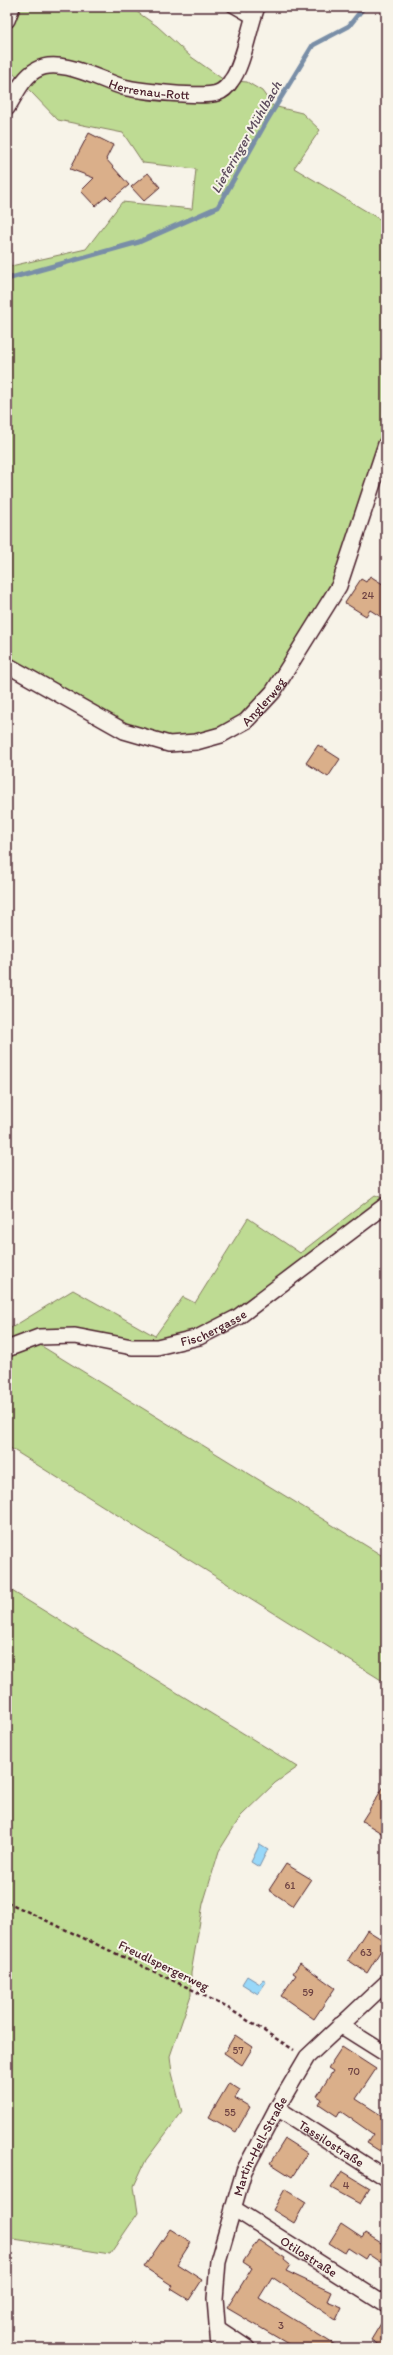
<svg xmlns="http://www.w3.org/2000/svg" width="393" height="2355" font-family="Itim,sans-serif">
<rect width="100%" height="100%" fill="#f7f3e8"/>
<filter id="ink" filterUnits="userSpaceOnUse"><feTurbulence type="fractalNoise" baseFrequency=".025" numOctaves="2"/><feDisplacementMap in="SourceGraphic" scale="8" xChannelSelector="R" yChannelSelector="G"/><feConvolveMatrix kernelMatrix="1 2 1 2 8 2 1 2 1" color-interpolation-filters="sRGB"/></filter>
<g filter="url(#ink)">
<!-- green -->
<g fill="#bedb93" stroke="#847d5f">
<path d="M 7,7 L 130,7 L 157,26 L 190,56 L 224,80 L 247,82 L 262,91 L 273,106 L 302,113 L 320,130 L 294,168 L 386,223 L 386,436 L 376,457 L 328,596 L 274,684 L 233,724 L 202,736 L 170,740 L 110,719 L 7,660 L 7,255 L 11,266 L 86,249 L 122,202 L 192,209 L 196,169 L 143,163 L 123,133 L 58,120 L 7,67 Z"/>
<path d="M 375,1195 L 385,1199 L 225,1318 C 195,1330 169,1341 137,1341 L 43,1330 L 22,1334 L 386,1558 L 386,1683 L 7,1446 L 7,1326 L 11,1328 L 73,1290 L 155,1336 L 183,1297 L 195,1303 L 248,1218 L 300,1253 Z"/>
<path d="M 7,1588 L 298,1767 L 275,1783 L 241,1816 L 219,1851 L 203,1904 L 191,1973 L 191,1995 L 170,2056 L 172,2073 L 182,2112 L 146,2160 L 134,2186 L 138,2213 L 110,2254 L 14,2239 L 7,2243 Z"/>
</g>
<!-- water -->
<g fill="#98d8f9" stroke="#798ea7">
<path d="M 260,1844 L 268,1849 L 259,1867 L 251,1862 Z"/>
<path d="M 247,1976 L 260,1984 L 263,1980 L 266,1982 L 258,1994 L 242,1984 Z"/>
</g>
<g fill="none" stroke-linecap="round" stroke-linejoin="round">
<!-- stream -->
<path stroke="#798ea7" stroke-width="5" d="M 7,279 L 139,242 L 218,207 L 266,122 L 313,45 L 349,26 L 364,7"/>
</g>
<!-- building -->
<g fill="#daaf8a" stroke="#4a1f2b">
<path d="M 89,133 L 113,145 L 106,159 L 129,185 L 111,200 L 107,196 L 95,206 L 81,191 L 94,178 L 70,169 Z"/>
<path d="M 148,173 L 160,187 L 144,201 L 131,187 Z"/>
<path d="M 370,576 L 386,586 L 386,620 L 370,610 L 366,616 L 345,603 L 361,579 L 366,582 Z"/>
<path d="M 318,745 L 340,759 L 328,777 L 306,763 Z"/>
<path d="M 386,1783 L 386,1836 L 362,1821 Z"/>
<path d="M 286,1864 L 311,1879 L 293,1906 L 269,1890 Z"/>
<path d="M 367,1930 L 386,1942 L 367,1973 L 348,1960 Z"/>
<path d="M 300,1963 L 335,1988 L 314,2019 L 281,1996 L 296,1975 L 293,1973 Z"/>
<path d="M 235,2035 L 253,2047 L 242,2065 L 224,2053 Z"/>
<path d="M 342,2047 L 376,2069 L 356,2099 L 384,2117 L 386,2113 L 386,2155 L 367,2143 L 373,2134 L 340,2111 L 337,2116 L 319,2104 L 322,2099 L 317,2096 L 333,2071 L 328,2068 Z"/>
<path d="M 229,2083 L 240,2090 L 235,2098 L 250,2107 L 236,2132 L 209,2117 Z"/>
<path d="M 285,2139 L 307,2153 L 292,2177 L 270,2163 Z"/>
<path d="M 342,2171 L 370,2188 L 360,2204 L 331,2188 Z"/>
<path d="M 285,2189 L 306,2202 L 294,2223 L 273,2210 Z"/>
<path d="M 341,2224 L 362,2238 L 365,2233 L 386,2246 L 386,2266 L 368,2254 L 365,2259 L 348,2248 L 345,2253 L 329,2243 Z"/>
<path d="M 170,2229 L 191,2242 L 177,2264 L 202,2280 L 189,2300 L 171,2289 L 173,2286 L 144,2267 Z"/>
<path d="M 258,2240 L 285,2258 L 284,2260 L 290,2265 L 286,2271 L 331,2292 L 327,2301 L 342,2307 L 336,2320 L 272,2277 L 259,2298 L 340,2348 L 295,2348 L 227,2308 L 252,2268 L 243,2262 Z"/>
<path d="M 386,2315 L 386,2348 L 384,2348 L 371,2340 Z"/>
</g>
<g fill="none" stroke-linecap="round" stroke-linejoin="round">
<!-- service casing -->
<g stroke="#4a1f2b" stroke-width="11">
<path id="service" d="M 231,7 L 252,19"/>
</g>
<!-- minor casing -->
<g stroke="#4a1f2b" stroke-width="18">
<g id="minor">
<path d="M 7,20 L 12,7"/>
<path id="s1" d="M 7,108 C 15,96 22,78 36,70 C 59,56 100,80 123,87 C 139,91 203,98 217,93 C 223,91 228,86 231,81 C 243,67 249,27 257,7"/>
<path id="s2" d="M 7,665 L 124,731 L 169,744 L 196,742 L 221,735 L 246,721 L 273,692 L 339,586 L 386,444"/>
<path id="s3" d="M 7,1349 L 39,1337 L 75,1336 L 132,1347 L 157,1347 L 199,1337 L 238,1317 L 386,1205"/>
<path d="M 340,2025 L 386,2054"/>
<path id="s4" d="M 277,2108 L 386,2178"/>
<path id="s5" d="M 233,2208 L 386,2305"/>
<path d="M 217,2328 L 247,2348"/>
<path id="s6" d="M 219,2348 L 215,2299 L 218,2261 L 244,2171 L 277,2108 L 307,2057 L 386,1983"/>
</g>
</g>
<!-- path -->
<path stroke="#4a1f2b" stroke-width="2.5" stroke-dasharray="4 3" stroke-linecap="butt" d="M 7,1902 L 191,1989 L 228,2008 L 294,2050"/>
<!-- service -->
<use href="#service" stroke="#f7f3e8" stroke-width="8"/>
<!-- minor -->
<use href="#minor" stroke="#f7f3e8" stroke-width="15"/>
</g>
</g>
<g text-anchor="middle" stroke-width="4" stroke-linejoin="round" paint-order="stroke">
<!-- number labels -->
<g font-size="11" fill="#6e4343">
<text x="368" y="599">24</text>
<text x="290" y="1889">61</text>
<text x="366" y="1956">63</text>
<text x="308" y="1996">59</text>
<text x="238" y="2054">57</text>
<text x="354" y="2075">70</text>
<text x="230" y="2116">55</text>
<text x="346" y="2189">4</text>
<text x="281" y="2329">3</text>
</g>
<!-- street labels -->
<g font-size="13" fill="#4a1f2b" stroke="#f7f3e8">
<text dy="5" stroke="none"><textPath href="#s1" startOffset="166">Herrenau-Rott</textPath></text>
<text dy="5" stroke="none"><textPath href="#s2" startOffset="289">Anglerweg</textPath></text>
<text dy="5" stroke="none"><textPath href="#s3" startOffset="213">Fischergasse</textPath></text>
<text transform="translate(164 1965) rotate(26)" y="5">Freudlspergerweg</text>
<text dy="5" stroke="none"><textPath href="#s4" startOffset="65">Tassilostraße</textPath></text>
<text dy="5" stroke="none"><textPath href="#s6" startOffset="210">Martin-Hell-Straße</textPath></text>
<text dy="5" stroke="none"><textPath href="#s5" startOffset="90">Otilostraße</textPath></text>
</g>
<!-- water labels -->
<g font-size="14" font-style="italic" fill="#5e4d5e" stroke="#f7f3e8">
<text transform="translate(246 137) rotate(-60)" y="5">Lieferinger Mühlbach</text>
</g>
</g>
<!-- margin -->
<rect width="393" height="2355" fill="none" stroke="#f7f3e8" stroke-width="24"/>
<rect x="12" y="12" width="369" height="2331" fill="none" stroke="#4a1f2b" stroke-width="1.5" filter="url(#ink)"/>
</svg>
